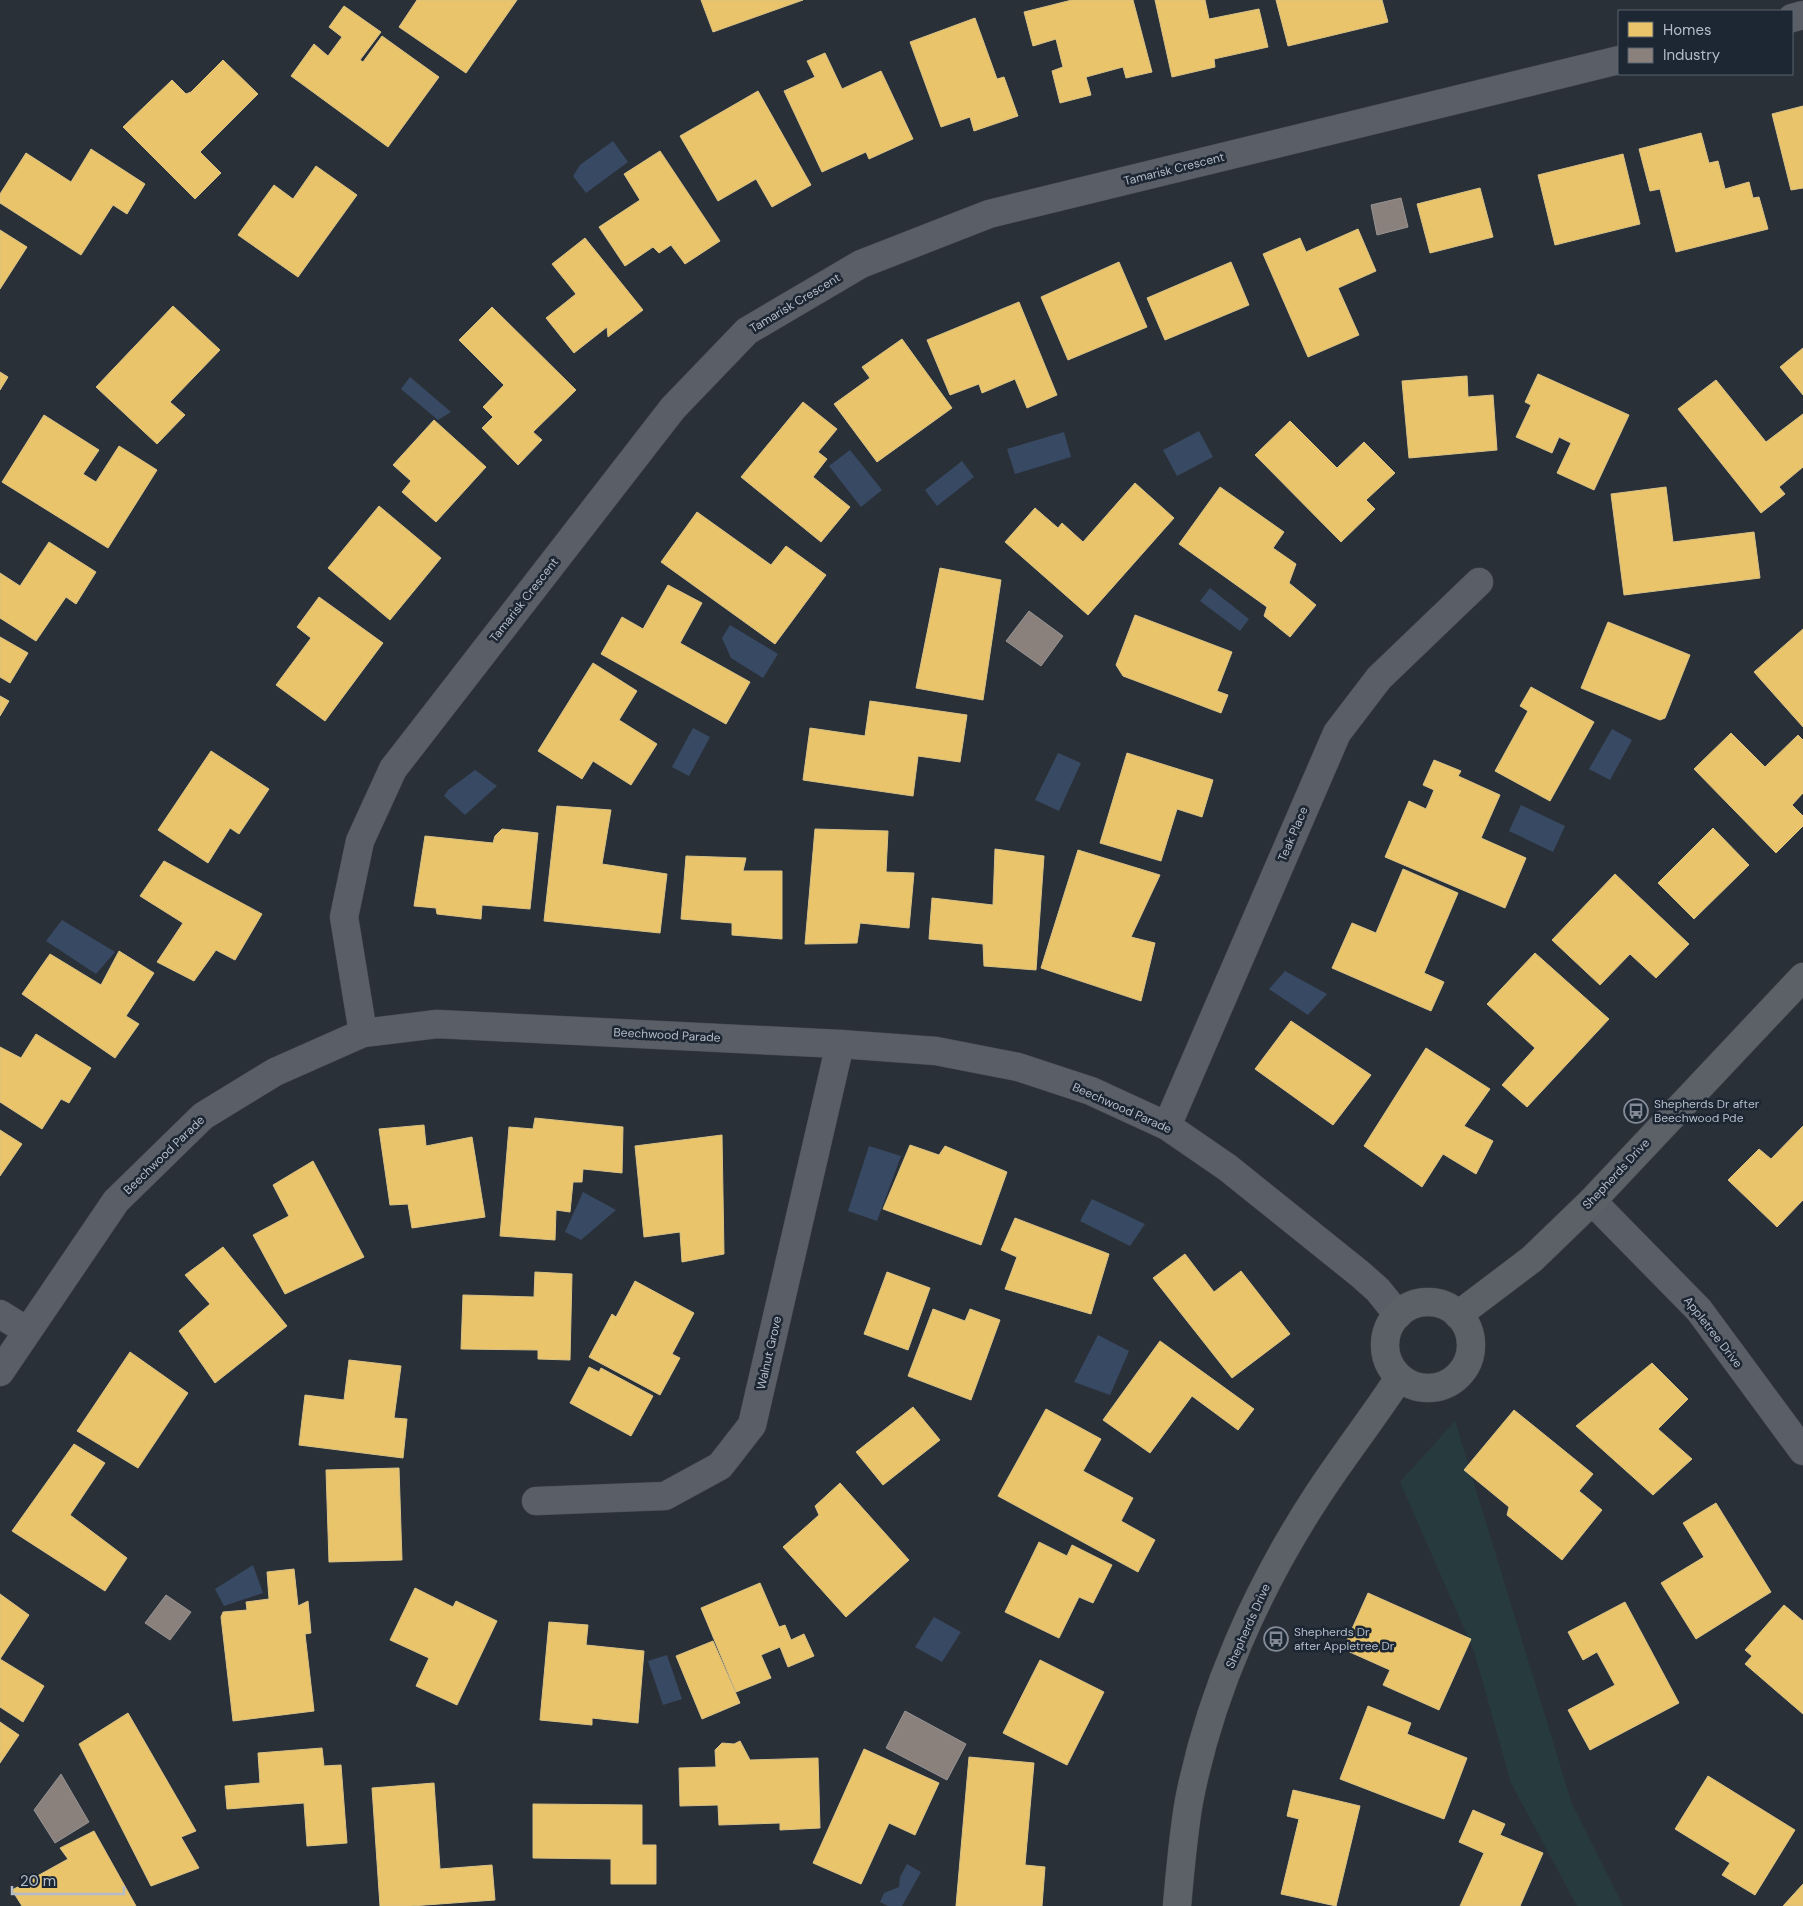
<svg xmlns="http://www.w3.org/2000/svg" width="1803" height="1906" font-family="'DM Sans',sans-serif">
<rect width="100%" height="100%" fill="#2a3038"/>
<!-- green -->
<path fill="#273a3e" d="M 1455,1421 L 1572,1804 L 1623,1906 L 1577,1906 L 1511,1783 L 1474,1651 L 1400,1482 Z"/>
<!-- water -->
<g fill="#384963">
<path d="M 613,141 L 628,162 L 586,193 L 573,176 L 580,165 Z"/>
<path d="M 410,377 L 451,412 L 438,420 L 401,389 Z"/>
<path d="M 1199,431 L 1213,457 L 1177,476 L 1163,450 Z"/>
<path d="M 1064,432 L 1071,457 L 1015,474 L 1007,449 Z"/>
<path d="M 850,450 L 882,490 L 861,507 L 829,466 Z"/>
<path d="M 962,461 L 974,477 L 937,506 L 925,490 Z"/>
<path d="M 1210,588 L 1249,619 L 1240,631 L 1200,601 Z"/>
<path d="M 730,625 L 778,654 L 763,678 L 731,658 L 722,638 Z"/>
<path d="M 693,728 L 710,737 L 689,776 L 672,767 Z"/>
<path d="M 1612,729 L 1632,740 L 1610,780 L 1589,769 Z"/>
<path d="M 1058,753 L 1081,763 L 1059,811 L 1035,800 Z"/>
<path d="M 475,770 L 497,786 L 465,815 L 444,796 L 448,790 Z"/>
<path d="M 1521,805 L 1565,826 L 1553,852 L 1509,831 Z"/>
<path d="M 62,920 L 115,952 L 96,974 L 46,941 Z"/>
<path d="M 1285,971 L 1327,994 L 1308,1015 L 1269,989 Z"/>
<path d="M 869,1146 L 901,1156 L 877,1221 L 848,1211 Z"/>
<path d="M 583,1192 L 616,1210 L 581,1240 L 565,1232 Z"/>
<path d="M 1092,1199 L 1145,1224 L 1130,1246 L 1080,1221 Z"/>
<path d="M 1098,1335 L 1129,1351 L 1110,1395 L 1074,1382 Z"/>
<path d="M 253,1565 L 263,1593 L 224,1606 L 215,1589 Z"/>
<path d="M 934,1617 L 961,1632 L 942,1662 L 915,1647 Z"/>
<path d="M 667,1655 L 682,1699 L 663,1705 L 648,1661 Z"/>
<path d="M 907,1864 L 921,1872 L 902,1906 L 888,1906 L 880,1902 L 884,1893 L 899,1887 L 900,1877 Z"/>
</g>
<!-- homes -->
<g fill="#e9c46a" stroke="#d9c286">
<path d="M 417,0 L 517,0 L 466,73 L 399,27 Z"/>
<path d="M 701,0 L 803,0 L 713,32 Z"/>
<path d="M 1072,0 L 1133,0 L 1152,72 L 1126,78 L 1123,67 L 1086,77 L 1091,95 L 1060,103 L 1052,71 L 1063,67 L 1056,39 L 1033,46 L 1024,12 Z"/>
<path d="M 1155,0 L 1205,0 L 1209,19 L 1259,9 L 1268,47 L 1214,59 L 1215,67 L 1172,77 Z"/>
<path d="M 1276,0 L 1382,0 L 1388,22 L 1288,46 Z"/>
<path d="M 344,6 L 381,32 L 360,60 L 363,62 L 382,36 L 439,77 L 388,147 L 291,76 L 314,44 L 328,56 L 342,37 L 329,27 Z"/>
<path d="M 975,18 L 997,79 L 1004,77 L 1018,116 L 974,131 L 970,117 L 941,127 L 910,42 Z"/>
<path d="M 825,53 L 842,89 L 881,71 L 913,139 L 869,159 L 866,152 L 822,172 L 784,91 L 815,77 L 807,61 Z"/>
<path d="M 223,60 L 258,94 L 200,152 L 221,173 L 195,199 L 123,127 L 172,80 L 186,94 L 191,92 Z"/>
<path d="M 758,91 L 811,185 L 772,207 L 756,179 L 718,201 L 680,136 Z"/>
<path d="M 1803,106 L 1803,188 L 1791,190 L 1772,114 Z"/>
<path d="M 1701,133 L 1709,163 L 1718,161 L 1725,189 L 1749,182 L 1753,198 L 1759,197 L 1768,229 L 1676,252 L 1660,189 L 1650,191 L 1639,149 Z"/>
<path d="M 91,149 L 145,184 L 127,214 L 113,205 L 81,255 L 0,203 L 0,194 L 26,153 L 71,182 Z"/>
<path d="M 660,151 L 720,241 L 685,264 L 671,245 L 659,253 L 653,247 L 625,266 L 599,227 L 640,200 L 624,174 Z"/>
<path d="M 1623,154 L 1640,224 L 1555,245 L 1538,175 Z"/>
<path d="M 316,166 L 357,195 L 298,277 L 238,235 L 274,185 L 293,199 Z"/>
<path d="M 1480,188 L 1493,237 L 1430,253 L 1417,204 Z"/>
<path d="M 1358,229 L 1376,271 L 1338,288 L 1359,335 L 1308,357 L 1263,254 L 1300,238 L 1306,252 Z"/>
<path d="M 0,230 L 27,247 L 0,289 Z"/>
<path d="M 585,238 L 643,310 L 608,337 L 607,327 L 574,353 L 546,318 L 576,294 L 552,264 Z"/>
<path d="M 1119,262 L 1147,327 L 1068,360 L 1041,297 Z"/>
<path d="M 1231,262 L 1249,305 L 1165,340 L 1147,298 Z"/>
<path d="M 1019,302 L 1057,395 L 1027,408 L 1015,379 L 982,393 L 979,384 L 950,395 L 927,340 Z"/>
<path d="M 173,306 L 220,350 L 170,402 L 185,415 L 157,444 L 96,387 Z"/>
<path d="M 492,307 L 576,390 L 533,432 L 542,440 L 518,465 L 482,428 L 493,417 L 483,407 L 504,385 L 459,340 Z"/>
<path d="M 902,339 L 952,408 L 877,462 L 834,404 L 870,378 L 862,367 Z"/>
<path d="M 1803,348 L 1803,395 L 1780,367 Z"/>
<path d="M 0,372 L 8,377 L 0,390 Z"/>
<path d="M 1538,374 L 1629,415 L 1594,490 L 1557,473 L 1571,443 L 1559,437 L 1552,453 L 1516,437 L 1531,405 L 1525,402 Z"/>
<path d="M 1467,376 L 1468,397 L 1493,395 L 1497,450 L 1409,458 L 1402,381 Z"/>
<path d="M 1716,380 L 1766,442 L 1803,414 L 1803,467 L 1779,487 L 1785,494 L 1761,513 L 1678,409 Z"/>
<path d="M 803,402 L 837,429 L 818,452 L 827,459 L 813,477 L 850,507 L 821,542 L 741,477 Z"/>
<path d="M 44,415 L 99,450 L 83,474 L 96,482 L 119,446 L 157,470 L 108,548 L 2,482 Z"/>
<path d="M 434,420 L 486,467 L 436,522 L 402,492 L 411,481 L 393,465 Z"/>
<path d="M 1290,421 L 1337,468 L 1364,442 L 1395,473 L 1366,500 L 1375,509 L 1341,542 L 1255,455 Z"/>
<path d="M 1135,483 L 1174,518 L 1088,615 L 1005,542 L 1035,508 L 1058,528 L 1062,523 L 1083,542 Z"/>
<path d="M 1220,487 L 1284,532 L 1273,548 L 1296,564 L 1289,583 L 1316,605 L 1290,637 L 1264,616 L 1267,607 L 1179,544 Z"/>
<path d="M 1666,487 L 1673,542 L 1754,532 L 1760,578 L 1624,595 L 1611,494 Z"/>
<path d="M 379,506 L 441,558 L 390,620 L 328,568 Z"/>
<path d="M 697,512 L 771,565 L 786,546 L 826,575 L 775,644 L 661,562 Z"/>
<path d="M 49,542 L 96,572 L 76,604 L 66,597 L 36,641 L 0,618 L 0,573 L 20,586 Z"/>
<path d="M 940,568 L 1001,580 L 983,700 L 916,688 Z"/>
<path d="M 668,585 L 702,603 L 680,643 L 750,682 L 726,724 L 601,654 L 622,617 L 643,629 Z"/>
<path d="M 319,597 L 383,643 L 325,721 L 276,685 L 311,638 L 297,627 Z"/>
<path d="M 1135,615 L 1232,652 L 1217,691 L 1228,695 L 1221,713 L 1123,676 L 1116,665 Z"/>
<path d="M 1608,622 L 1690,655 L 1665,718 L 1660,720 L 1581,688 Z"/>
<path d="M 1803,629 L 1803,727 L 1754,672 Z"/>
<path d="M 0,637 L 28,653 L 10,683 L 0,677 Z"/>
<path d="M 593,663 L 637,691 L 619,720 L 657,744 L 631,785 L 593,761 L 582,779 L 538,751 Z"/>
<path d="M 1531,687 L 1594,722 L 1550,801 L 1495,771 L 1528,711 L 1520,706 Z"/>
<path d="M 0,696 L 9,701 L 0,716 Z"/>
<path d="M 870,701 L 967,715 L 960,762 L 918,756 L 913,796 L 803,780 L 810,728 L 865,736 Z"/>
<path d="M 1731,733 L 1765,767 L 1798,735 L 1803,740 L 1803,793 L 1792,805 L 1803,816 L 1803,826 L 1776,853 L 1694,769 Z"/>
<path d="M 211,751 L 269,789 L 239,834 L 230,828 L 208,863 L 158,830 Z"/>
<path d="M 1127,753 L 1213,780 L 1202,817 L 1177,809 L 1161,861 L 1100,843 Z"/>
<path d="M 1434,760 L 1461,771 L 1458,776 L 1500,795 L 1481,838 L 1526,858 L 1505,908 L 1385,857 L 1409,801 L 1426,809 L 1434,790 L 1423,785 Z"/>
<path d="M 557,806 L 611,810 L 602,864 L 667,874 L 660,933 L 544,921 Z"/>
<path d="M 1713,828 L 1749,865 L 1694,919 L 1658,883 Z"/>
<path d="M 502,829 L 538,833 L 530,909 L 482,905 L 481,919 L 437,914 L 436,908 L 414,906 L 425,836 L 493,843 L 495,836 Z"/>
<path d="M 815,829 L 888,831 L 886,872 L 914,873 L 909,928 L 860,923 L 857,943 L 805,944 Z"/>
<path d="M 995,849 L 1044,856 L 1036,970 L 984,966 L 983,944 L 929,939 L 932,898 L 993,905 Z"/>
<path d="M 1078,850 L 1160,875 L 1131,937 L 1155,943 L 1141,1001 L 1041,968 Z"/>
<path d="M 686,856 L 746,858 L 743,871 L 782,871 L 782,939 L 732,935 L 732,923 L 681,919 Z"/>
<path d="M 164,861 L 262,914 L 235,960 L 216,950 L 194,981 L 157,962 L 183,923 L 140,896 Z"/>
<path d="M 1403,869 L 1458,893 L 1424,973 L 1444,982 L 1431,1011 L 1332,968 L 1352,923 L 1376,933 Z"/>
<path d="M 1615,874 L 1689,944 L 1656,978 L 1630,954 L 1600,985 L 1552,940 Z"/>
<path d="M 119,951 L 154,973 L 126,1016 L 139,1024 L 115,1058 L 22,994 L 50,954 L 101,985 Z"/>
<path d="M 1535,953 L 1609,1019 L 1527,1107 L 1502,1085 L 1535,1048 L 1487,1004 Z"/>
<path d="M 1291,1021 L 1371,1075 L 1333,1125 L 1255,1069 Z"/>
<path d="M 36,1034 L 91,1068 L 69,1103 L 61,1099 L 42,1129 L 0,1102 L 0,1047 L 21,1058 Z"/>
<path d="M 1426,1048 L 1490,1089 L 1464,1126 L 1493,1141 L 1476,1174 L 1443,1154 L 1422,1187 L 1364,1146 Z"/>
<path d="M 535,1118 L 623,1127 L 622,1173 L 583,1169 L 582,1182 L 573,1182 L 570,1212 L 556,1210 L 555,1240 L 500,1236 L 509,1127 L 533,1129 Z"/>
<path d="M 424,1125 L 426,1146 L 472,1137 L 485,1217 L 412,1228 L 408,1204 L 390,1205 L 379,1129 Z"/>
<path d="M 1803,1126 L 1803,1200 L 1777,1227 L 1728,1180 L 1759,1149 L 1771,1159 Z"/>
<path d="M 0,1130 L 22,1144 L 0,1176 Z"/>
<path d="M 722,1135 L 724,1254 L 682,1262 L 680,1232 L 644,1237 L 635,1146 Z"/>
<path d="M 910,1145 L 939,1155 L 945,1146 L 1007,1172 L 981,1245 L 883,1209 Z"/>
<path d="M 313,1161 L 364,1257 L 285,1294 L 253,1235 L 289,1216 L 273,1185 Z"/>
<path d="M 1015,1218 L 1109,1254 L 1091,1314 L 1005,1289 L 1017,1257 L 1001,1250 Z"/>
<path d="M 223,1247 L 287,1326 L 215,1383 L 179,1331 L 210,1304 L 185,1275 Z"/>
<path d="M 1185,1254 L 1214,1292 L 1241,1271 L 1290,1334 L 1232,1378 L 1153,1278 Z"/>
<path d="M 535,1272 L 572,1274 L 570,1360 L 538,1359 L 538,1350 L 461,1349 L 463,1295 L 534,1297 Z"/>
<path d="M 887,1272 L 930,1288 L 908,1350 L 864,1334 Z"/>
<path d="M 635,1281 L 694,1313 L 672,1354 L 680,1358 L 660,1395 L 589,1357 L 612,1314 L 616,1317 Z"/>
<path d="M 933,1309 L 965,1321 L 970,1309 L 1000,1320 L 971,1400 L 908,1376 Z"/>
<path d="M 1160,1341 L 1254,1409 L 1238,1430 L 1192,1396 L 1150,1453 L 1103,1420 Z"/>
<path d="M 130,1352 L 188,1393 L 138,1468 L 77,1431 Z"/>
<path d="M 349,1360 L 401,1366 L 394,1418 L 407,1419 L 403,1458 L 299,1445 L 305,1395 L 344,1400 Z"/>
<path d="M 1652,1363 L 1688,1399 L 1658,1429 L 1692,1459 L 1653,1495 L 1576,1426 Z"/>
<path d="M 589,1367 L 599,1372 L 601,1368 L 653,1396 L 631,1436 L 570,1403 Z"/>
<path d="M 913,1407 L 940,1440 L 883,1485 L 856,1452 Z"/>
<path d="M 1046,1409 L 1101,1439 L 1083,1471 L 1133,1498 L 1121,1521 L 1155,1540 L 1138,1572 L 998,1496 Z"/>
<path d="M 1514,1410 L 1593,1474 L 1579,1491 L 1602,1510 L 1562,1560 L 1507,1515 L 1509,1507 L 1464,1470 Z"/>
<path d="M 74,1444 L 105,1463 L 70,1515 L 127,1558 L 105,1591 L 12,1531 Z"/>
<path d="M 399,1468 L 402,1560 L 329,1562 L 326,1470 Z"/>
<path d="M 840,1483 L 909,1560 L 846,1617 L 783,1547 L 819,1515 L 815,1506 Z"/>
<path d="M 1716,1503 L 1771,1592 L 1696,1639 L 1661,1583 L 1704,1557 L 1683,1523 Z"/>
<path d="M 1039,1542 L 1067,1556 L 1072,1545 L 1112,1565 L 1093,1603 L 1079,1597 L 1059,1638 L 1005,1612 Z"/>
<path d="M 294,1569 L 298,1606 L 308,1601 L 311,1633 L 305,1634 L 314,1711 L 233,1721 L 221,1617 L 223,1612 L 247,1610 L 246,1602 L 269,1599 L 267,1572 Z"/>
<path d="M 760,1583 L 779,1627 L 785,1625 L 791,1640 L 804,1634 L 814,1656 L 788,1667 L 780,1647 L 761,1655 L 771,1678 L 736,1692 L 701,1608 Z"/>
<path d="M 415,1588 L 453,1607 L 456,1601 L 497,1621 L 457,1705 L 416,1686 L 429,1658 L 390,1640 Z"/>
<path d="M 1368,1593 L 1471,1639 L 1439,1710 L 1383,1685 L 1390,1670 L 1343,1649 Z"/>
<path d="M 0,1594 L 29,1615 L 0,1659 L 44,1686 L 23,1722 L 0,1707 Z"/>
<path d="M 1625,1602 L 1679,1703 L 1590,1750 L 1568,1710 L 1615,1685 L 1597,1652 L 1583,1660 L 1568,1632 Z"/>
<path d="M 1784,1605 L 1803,1621 L 1803,1714 L 1745,1664 L 1752,1656 L 1745,1650 Z"/>
<path d="M 549,1622 L 588,1625 L 586,1645 L 644,1651 L 638,1723 L 592,1718 L 592,1725 L 540,1720 Z"/>
<path d="M 713,1641 L 740,1703 L 702,1719 L 676,1656 Z"/>
<path d="M 1040,1660 L 1104,1692 L 1067,1765 L 1003,1733 Z"/>
<path d="M 1368,1706 L 1411,1723 L 1407,1734 L 1467,1758 L 1444,1819 L 1340,1779 Z"/>
<path d="M 128,1713 L 196,1831 L 181,1837 L 199,1868 L 151,1886 L 79,1744 Z"/>
<path d="M 0,1722 L 19,1735 L 0,1763 Z"/>
<path d="M 740,1741 L 750,1760 L 818,1758 L 820,1828 L 780,1830 L 780,1823 L 719,1825 L 718,1805 L 680,1806 L 679,1768 L 716,1767 L 715,1750 L 722,1743 L 734,1744 Z"/>
<path d="M 322,1748 L 324,1766 L 341,1765 L 347,1843 L 307,1846 L 304,1803 L 227,1809 L 225,1786 L 260,1783 L 258,1753 Z"/>
<path d="M 864,1749 L 939,1783 L 915,1835 L 889,1823 L 861,1884 L 813,1863 Z"/>
<path d="M 969,1757 L 1034,1763 L 1025,1865 L 1045,1867 L 1042,1906 L 956,1906 Z"/>
<path d="M 1708,1776 L 1795,1830 L 1755,1895 L 1722,1875 L 1730,1863 L 1675,1829 Z"/>
<path d="M 434,1783 L 440,1869 L 492,1865 L 495,1900 L 411,1906 L 380,1906 L 372,1788 Z"/>
<path d="M 1293,1790 L 1360,1806 L 1336,1906 L 1281,1894 L 1299,1819 L 1287,1816 Z"/>
<path d="M 533,1804 L 642,1805 L 642,1845 L 656,1845 L 656,1884 L 611,1884 L 611,1859 L 533,1858 Z"/>
<path d="M 1473,1810 L 1505,1824 L 1500,1835 L 1543,1853 L 1520,1906 L 1460,1906 L 1484,1853 L 1459,1842 Z"/>
<path d="M 94,1831 L 136,1906 L 22,1906 L 12,1890 L 68,1859 L 60,1848 Z"/>
<path d="M 1803,1884 L 1803,1906 L 1783,1906 Z"/>
</g>
<!-- industry -->
<g fill="#8a817c" stroke="#979393">
<path d="M 1401,198 L 1408,227 L 1377,235 L 1371,205 Z"/>
<path d="M 1029,611 L 1063,636 L 1041,666 L 1006,641 Z"/>
<path d="M 166,1595 L 191,1612 L 170,1640 L 145,1623 Z"/>
<path d="M 905,1711 L 966,1744 L 947,1780 L 886,1748 Z"/>
<path d="M 61,1774 L 89,1822 L 55,1843 L 34,1810 Z"/>
</g>
<g fill="none" stroke-linecap="round" stroke-linejoin="round">
<!-- minor casing -->
<g stroke="#484c53" stroke-width="29">
<g id="minor">
<path d="M 1792,18 L 1803,15"/>
<path d="M 363,1033 L 344,917 L 360,841 L 393,769 L 673,408 L 747,331 L 861,264 L 989,214 L 1619,60"/>
<path d="M 1167,1126 L 1337,733 L 1379,678 L 1479,582"/>
<path d="M 1592,1201 L 1699,1310 L 1803,1451"/>
<path d="M 0,1314 L 27,1331"/>
<path d="M 0,1372 L 116,1201 L 203,1116 L 275,1072 L 363,1033 L 437,1024 L 840,1044 L 936,1051 L 1018,1067 L 1091,1091 L 1167,1126 L 1228,1168 L 1360,1274 L 1378,1290 L 1398,1315"/>
<path d="M 536,1501 L 665,1496 L 720,1466 L 752,1425 L 840,1044"/>
</g>
</g>
<!-- major casing -->
<g stroke="#484c55" stroke-width="29">
<g id="major">
<circle cx="1428" cy="1345" r="43"/>
<path d="M 1458,1315 L 1532,1259 L 1592,1201 L 1803,977"/>
<path d="M 1177,1906 C 1180,1871 1183,1836 1189,1801 C 1210,1693 1257,1588 1317,1496 C 1343,1456 1373,1418 1399,1378"/>
</g>
</g>
<!-- minor -->
<use href="#minor" stroke="#5a5e66" stroke-width="28"/>
<!-- major -->
<use href="#major" stroke="#5c6168" stroke-width="28"/>
</g>
<!-- icons -->
<defs>
<g id="bus-ring" transform="scale(1.25)"><circle r="9.5" fill="#1d2633" stroke="#848b96" stroke-width="1.5"/><path d="M-5-6H5V4H4V6H2V4H-2V6H-4V4H-5ZM-3.5-4V0h7V-4ZM-3.5 1.2v1.5H-2V1.2ZM2 1.2v1.5H3.5V1.2Z" fill="#848b96"/></g>
</defs>
<g fill-rule="evenodd">
<use href="#bus-ring" x="1636" y="1111"/>
<use href="#bus-ring" x="1276" y="1639"/>
</g>
<g text-anchor="middle" stroke-width="5" stroke-linejoin="round" paint-order="stroke">
<!-- street labels -->
<g font-size="12" fill="#b4bcc9" stroke="#1d2633">
<text transform="translate(1174 169) rotate(-14)" y="4">Tamarisk Crescent</text>
<text transform="translate(795 303) rotate(-31)" y="4">Tamarisk Crescent</text>
<text transform="translate(524 600) rotate(-52)" y="4">Tamarisk Crescent</text>
<text transform="translate(1293 834) rotate(-67)" y="4">Teak Place</text>
<text transform="translate(667 1035) rotate(3)" y="4">Beechwood Parade</text>
<text transform="translate(1122 1108) rotate(24)" y="4">Beechwood Parade</text>
<text transform="translate(164 1155) rotate(-44)" y="4">Beechwood Parade</text>
<text transform="translate(1616 1174) rotate(-47)" y="4">Shepherds Drive</text>
<text transform="translate(1713 1332) rotate(52)" y="4">Appletree Drive</text>
<text transform="translate(769 1353) rotate(-77)" y="4">Walnut Grove</text>
<text transform="translate(1248 1626) rotate(-66)" y="4">Shepherds Drive</text>
</g>
<!-- poi labels -->
<g font-size="12" fill="#b4bcc9" stroke="#1d2633" text-anchor="start">
<text x="1654" y="1108">Shepherds Dr after<tspan x="1654" dy="14">Beechwood Pde</tspan></text>
<text x="1294" y="1636">Shepherds Dr<tspan x="1294" dy="14">after Appletree Dr</tspan></text>
</g>
</g>
<!-- legend -->
<rect x="1618" y="10" width="175" height="65" fill="#1d2633" stroke="#59626f"/>
<rect x="1628" y="22" width="25" height="15" fill="#e9c46a" stroke="#59626f"/>
<text x="1663" y="35" font-size="15" fill="#b4bcc9">Homes</text>
<rect x="1628" y="48" width="25" height="15" fill="#8a817c" stroke="#59626f"/>
<text x="1663" y="60" font-size="15" fill="#b4bcc9">Industry</text>
<!-- scale -->
<path d="M12 1886v8h112v-8" fill="none" stroke="#b4bcc9" stroke-width="2.5"/>
<text x="20" y="1886" font-size="15" fill="#b4bcc9" stroke="#1d2633" stroke-width="4" paint-order="stroke">20 m</text>
</svg>
